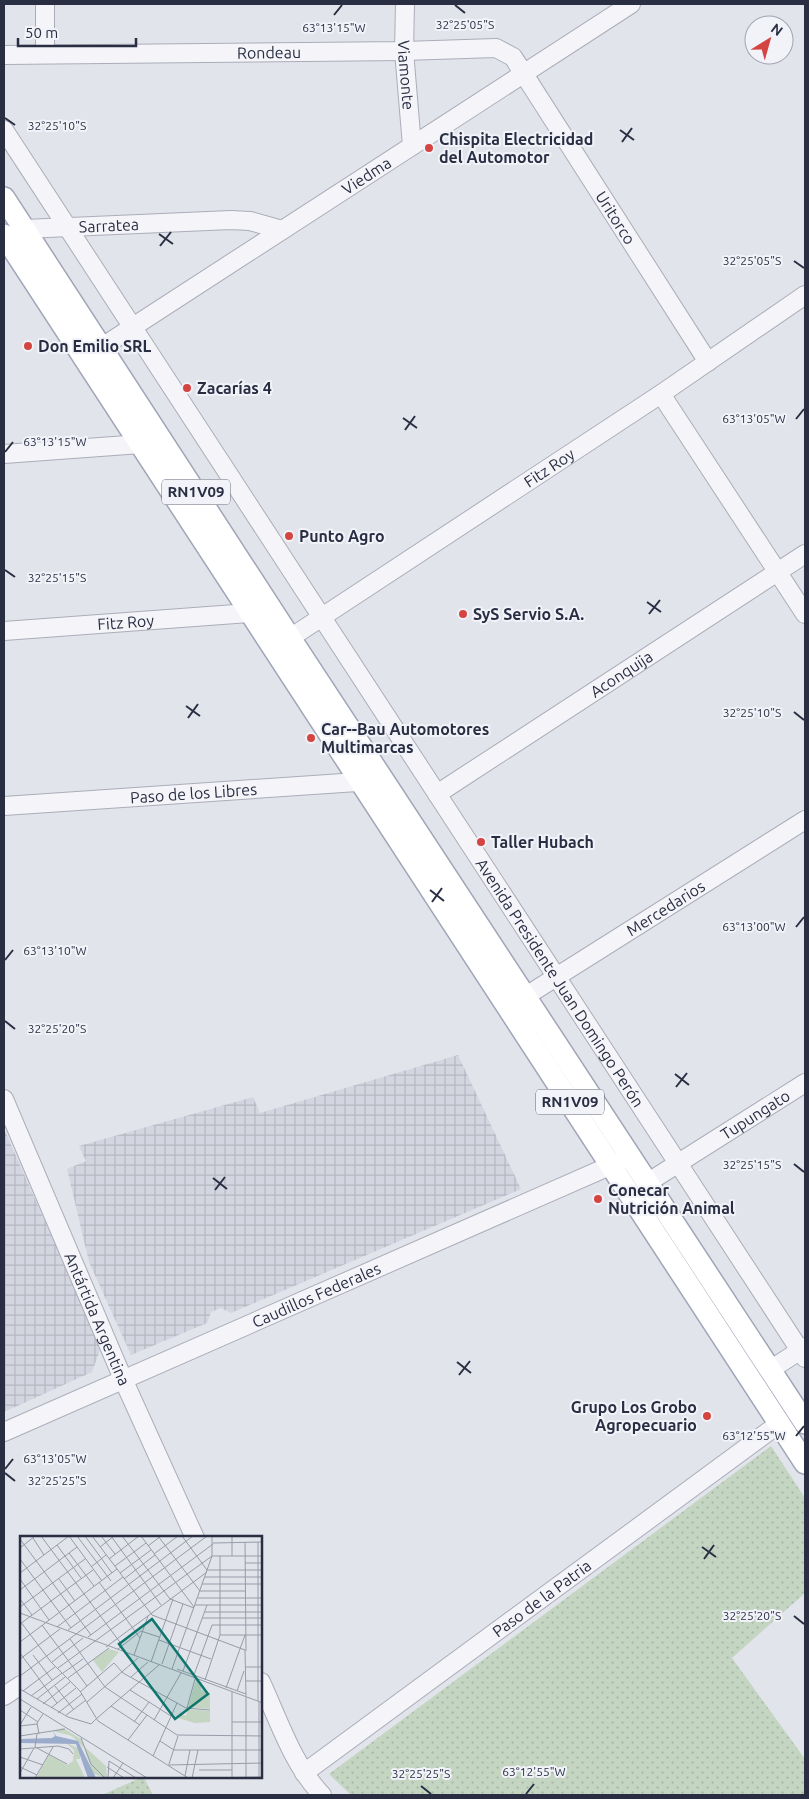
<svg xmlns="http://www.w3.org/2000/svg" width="809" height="1799" font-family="Ubuntu,sans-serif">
<defs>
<pattern id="industrial-grid" width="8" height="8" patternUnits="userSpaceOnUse" patternTransform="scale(1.25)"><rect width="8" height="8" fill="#d3d6e0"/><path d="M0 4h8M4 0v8" fill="none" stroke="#b5b8c1"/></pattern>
<pattern id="grass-dots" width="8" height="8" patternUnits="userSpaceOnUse" patternTransform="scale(1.25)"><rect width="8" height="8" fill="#c4d5c2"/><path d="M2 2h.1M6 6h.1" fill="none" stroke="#a8b7a8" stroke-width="1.8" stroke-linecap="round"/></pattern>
</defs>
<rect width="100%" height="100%" fill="#e2e4eb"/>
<!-- industrial -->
<g fill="url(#industrial-grid)">
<path d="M 458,1055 L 521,1189 L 231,1313 L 221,1308 L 211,1312 L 207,1323 L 131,1355 L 89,1262 L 67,1169 L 86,1161 L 79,1146 L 253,1097 L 260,1113 Z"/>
<path d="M 4,1129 L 101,1347 L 92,1372 L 4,1412 Z"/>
</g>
<!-- grass -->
<g fill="url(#grass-dots)">
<path d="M 771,1446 L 805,1498 L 805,1593 L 732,1658 L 805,1759 L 805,1795 L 351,1795 L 329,1774 Z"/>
<path d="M 140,1778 L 144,1778 L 153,1795 L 102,1795 Z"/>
</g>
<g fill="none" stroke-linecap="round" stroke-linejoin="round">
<!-- minor casing -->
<g stroke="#aaadb9" stroke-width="20">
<g id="minor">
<path id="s1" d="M 405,4 L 404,51 L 412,146"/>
<path d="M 45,54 L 45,4"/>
<path id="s2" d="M 4,55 L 404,51 L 496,48 L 513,57 L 708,362"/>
<path id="s3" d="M 4,130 L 805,1358"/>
<path id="s4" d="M 24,229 L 231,220 L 250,221 L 282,230"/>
<path id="s5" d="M 102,347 L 631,4"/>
<path d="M 661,394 L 805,614"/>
<path d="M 4,454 L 141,444"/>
<path id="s6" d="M 4,631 L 249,613"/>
<path id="s7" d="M 290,638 L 661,394 L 805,295"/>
<path id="s8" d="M 437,794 L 805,554"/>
<path id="s9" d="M 4,806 L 372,781"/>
<path id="s10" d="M 526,996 L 805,820"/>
<path id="s11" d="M 4,1099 L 123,1379 L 195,1538"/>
<path id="s12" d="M 647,1183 L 805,1083"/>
<path d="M 770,1370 L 805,1347"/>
<path id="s13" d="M 4,1432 L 621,1161"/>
<path d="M 261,1682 C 279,1721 293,1765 322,1795"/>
<path d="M 4,1696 L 21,1685"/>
<path id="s14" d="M 304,1773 L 780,1423"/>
</g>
</g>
<!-- major casing -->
<g stroke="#a0a5b7" stroke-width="24">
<g id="major">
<path d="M 4,198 L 290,638 L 805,1423"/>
<path d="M 4,235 L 805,1463"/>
</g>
</g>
<!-- minor -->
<use href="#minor" stroke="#f5f5f9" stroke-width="18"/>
<!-- major -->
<use href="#major" stroke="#fff" stroke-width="21"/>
</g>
<!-- ticks -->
<path fill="none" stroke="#292e43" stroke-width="2" d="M 455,5 L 465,13M 334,15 L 342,5M 5,118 L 15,125M 620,130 L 634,140M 622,142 L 632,128M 159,234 L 173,244M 160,246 L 171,232M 794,261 L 804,268M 403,418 L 417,428M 796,419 L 804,409M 405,430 L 415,416M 5,452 L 13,442M 5,570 L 15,577M 647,602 L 661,612M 649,614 L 660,600M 186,706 L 200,716M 794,712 L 804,720M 188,718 L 198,704M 430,890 L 444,901M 432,902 L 442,888M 796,927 L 804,917M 5,960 L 13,950M 5,1021 L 15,1029M 675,1074 L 689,1085M 676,1087 L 687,1073M 794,1164 L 804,1172M 213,1178 L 227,1189M 215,1190 L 225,1177M 457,1362 L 471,1373M 459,1375 L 470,1361M 796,1436 L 804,1426M 5,1469 L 13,1459M 5,1473 L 15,1481M 702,1547 L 716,1557M 704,1559 L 714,1545M 794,1616 L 804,1624M 421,1786 L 431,1794M 526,1794 L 534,1784"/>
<!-- markers -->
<g fill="#d44542" stroke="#f1f3f8" stroke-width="2">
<circle cx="429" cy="148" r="5"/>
<circle cx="28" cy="346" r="5"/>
<circle cx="187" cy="388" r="5"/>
<circle cx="289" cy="536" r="5"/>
<circle cx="463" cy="614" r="5"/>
<circle cx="311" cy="738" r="5"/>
<circle cx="481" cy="842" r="5"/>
<circle cx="598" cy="1199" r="5"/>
<circle cx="707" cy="1416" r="5"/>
</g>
<g text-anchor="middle" stroke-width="4" stroke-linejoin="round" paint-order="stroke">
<!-- shield labels -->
<g fill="#f1f3f8" stroke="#656979" stroke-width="1">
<rect x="162" y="479.5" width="68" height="25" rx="4"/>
<rect x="536" y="1089.5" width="68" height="25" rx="4"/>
</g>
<g font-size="15" font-weight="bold" fill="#292e43">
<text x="196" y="497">RN1V09</text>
<text x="570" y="1107">RN1V09</text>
</g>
<!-- street labels -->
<g font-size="16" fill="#292e43" stroke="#f1f3f8">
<text dy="6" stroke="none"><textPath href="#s2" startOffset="265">Rondeau</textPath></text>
<text dy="6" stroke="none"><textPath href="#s1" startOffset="71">Viamonte</textPath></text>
<text dy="6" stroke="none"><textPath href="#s5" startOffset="315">Viedma</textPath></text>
<text dy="6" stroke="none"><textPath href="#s2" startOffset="702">Uritorco</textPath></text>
<text dy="6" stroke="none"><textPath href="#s4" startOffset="85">Sarratea</textPath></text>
<text dy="6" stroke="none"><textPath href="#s7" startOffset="310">Fitz Roy</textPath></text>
<text dy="6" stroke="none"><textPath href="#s6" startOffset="122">Fitz Roy</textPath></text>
<text dy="6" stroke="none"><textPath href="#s8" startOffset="220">Aconquija</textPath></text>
<text dy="6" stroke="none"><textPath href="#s9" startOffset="190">Paso de los Libres</textPath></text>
<text dy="6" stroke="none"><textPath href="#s10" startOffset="165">Mercedarios</textPath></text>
<text dy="6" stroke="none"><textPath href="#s3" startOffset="1018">Avenida Presidente Juan Domingo Perón</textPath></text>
<text dy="6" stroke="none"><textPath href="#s12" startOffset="128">Tupungato</textPath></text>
<text dy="6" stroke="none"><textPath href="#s13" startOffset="341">Caudillos Federales</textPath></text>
<text dy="6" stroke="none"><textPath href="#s11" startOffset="239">Antártida Argentina</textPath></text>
<text dy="6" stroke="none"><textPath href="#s14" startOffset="295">Paso de la Patria</textPath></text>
</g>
<!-- poi labels -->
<g font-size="16" font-weight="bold" fill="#292e43" stroke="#f1f3f8" text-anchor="start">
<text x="439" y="145">Chispita Electricidad<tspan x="439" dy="18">del Automotor</tspan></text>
<text x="38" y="352">Don Emilio SRL</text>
<text x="197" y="394">Zacarías 4</text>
<text x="299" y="542">Punto Agro</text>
<text x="473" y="620">SyS Servio S.A.</text>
<text x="321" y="735">Car--Bau Automotores<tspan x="321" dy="18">Multimarcas</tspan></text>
<text x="491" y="848">Taller Hubach</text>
<text x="608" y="1196">Conecar<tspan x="608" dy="18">Nutrición Animal</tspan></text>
<text x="697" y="1413" text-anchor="end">Grupo Los Grobo<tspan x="697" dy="18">Agropecuario</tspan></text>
</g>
</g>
<!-- overview -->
<g transform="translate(20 1536)">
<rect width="242" height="242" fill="#e2e4eb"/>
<path d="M 89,113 L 99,116 L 82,136 L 73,124 ZM 176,144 L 182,146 L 181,154 L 190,157 L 190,173 L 168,171 ZM 168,173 L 190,175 L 190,186 L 175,187 L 158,182 L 160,177 L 166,180 ZM 43,192 L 61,203 L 71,226 L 65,211 L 86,230 L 87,242 L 73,238 L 64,212 L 52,200 L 33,195 ZM 45,206 L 60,213 L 60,223 L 56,223 L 65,242 L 16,242 L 29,219 L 47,229 L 53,225 L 54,214 Z" fill="#c4d5c2"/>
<path d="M 33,195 L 36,200 L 58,205 L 76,242 L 68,242 L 56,208 L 0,207 L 0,203 L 32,202 L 35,200 Z" fill="#9babcc"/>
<path fill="none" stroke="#989ba8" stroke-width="1" d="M 21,0 L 102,109M 49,0 L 82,45M 57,0 L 91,45M 65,0 L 92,37M 72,0 L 132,79 L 225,114 L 226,160M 81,0 L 95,18M 91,0 L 141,69M 102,0 L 150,63 L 174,72M 121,0 L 174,71M 138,0 L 180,55 L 225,55M 162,0 L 187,34 L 243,34M 212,0 L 212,20M 13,2 L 24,19M 0,3 L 71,99M 225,6 L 226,115M 238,6 L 238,165M 193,7 L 243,6M 37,9 L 61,42M 128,10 L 141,0M 80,11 L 94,0M 0,12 L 15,0M 49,17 L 74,50M 134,18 L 158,0M 192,20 L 243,20M 0,23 L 51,92M 89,23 L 119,0M 225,27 L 243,27M 95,30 L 126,7M 71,31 L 86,19M 0,37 L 49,0M 100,37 L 131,14M 185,41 L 243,41M 0,43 L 29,84M 39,43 L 55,65M 104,43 L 135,19M 79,46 L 120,102M 182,48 L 243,48M 0,54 L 57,11M 178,62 L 243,62M 0,63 L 12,79M 175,69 L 243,69M 0,71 L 65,23M 185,76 L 243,76M 0,77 L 243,167M 182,82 L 243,82M 0,85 L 31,126 L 60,155 L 78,185 L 168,242M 0,88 L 73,34M 22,89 L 67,150M 37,91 L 103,41M 48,94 L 173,0M 200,99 L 243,99M 68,101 L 193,8M 50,103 L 85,151 L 157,199 L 243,200M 139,104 L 191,123M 0,106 L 97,33M 86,111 L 187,36M 98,113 L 121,95 L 139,101M 0,117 L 37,167M 13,119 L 32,144M 114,119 L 128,80M 0,123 L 40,93M 32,126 L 63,102M 131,126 L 153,63M 142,128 L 163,68M 226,131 L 243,131M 38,132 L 192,20M 152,133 L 192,20 L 192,0M 157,133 L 226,158M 163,135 L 187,69M 43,137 L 63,123M 174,139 L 192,89 L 243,89M 0,140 L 187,0M 111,141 L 128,126M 48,142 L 89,112M 185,144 L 200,99 L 200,20M 226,145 L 243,145M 35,150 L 54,174M 206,152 L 225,99M 0,153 L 48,181 L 71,188 L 76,183M 110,154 L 151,180M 3,155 L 35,131M 217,155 L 224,135M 60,156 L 94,127 L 103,137 L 166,172 L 190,174M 212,156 L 212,242M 11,160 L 42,137M 226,161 L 226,242M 0,163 L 127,242M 17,163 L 45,141M 67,166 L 118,122M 239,166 L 239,242M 23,168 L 50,146M 91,170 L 120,189M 31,172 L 56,152M 167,172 L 175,143M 0,174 L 18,186M 38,177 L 62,158M 45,180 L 66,164M 76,183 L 139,129M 134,184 L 161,137M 114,186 L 129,166M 212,186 L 243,186M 0,189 L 11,171M 0,190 L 17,188M 17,198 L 15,211 L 47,228M 19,198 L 17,187 L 23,178M 0,200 L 45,193M 61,202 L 71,228 L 85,242M 108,204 L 127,179M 140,205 L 154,214 L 243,214M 0,213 L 38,210 L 49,213 L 53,218M 133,220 L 157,167M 0,221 L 23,229M 89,225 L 116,242M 149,228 L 158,200M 148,229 L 243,227M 0,231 L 17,239M 87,231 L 104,242M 179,234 L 212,234M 0,237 L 14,212M 165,240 L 170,214M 15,242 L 33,211M 88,242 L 89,225M 93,242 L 103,227M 172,242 L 178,214M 178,242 L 243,241"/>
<path fill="#0f766e" fill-opacity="0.15" stroke="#0f766e" stroke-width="2.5" d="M 132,83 L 188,158 L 155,183 L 99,108 Z"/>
<rect width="242" height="242" fill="none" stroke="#292e43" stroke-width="2.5"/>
</g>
<g font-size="12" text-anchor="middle" fill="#292e43" stroke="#f1f3f8" stroke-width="4" stroke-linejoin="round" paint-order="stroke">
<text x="465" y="29">32°25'05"S</text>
<text x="334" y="32">63°13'15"W</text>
<text x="57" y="130">32°25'10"S</text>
<text x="752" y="265">32°25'05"S</text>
<text x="754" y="423">63°13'05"W</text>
<text x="55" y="446">63°13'15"W</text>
<text x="57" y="582">32°25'15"S</text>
<text x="752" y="717">32°25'10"S</text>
<text x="754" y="931">63°13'00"W</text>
<text x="55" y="955">63°13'10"W</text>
<text x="57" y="1033">32°25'20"S</text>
<text x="752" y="1169">32°25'15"S</text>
<text x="754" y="1440">63°12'55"W</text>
<text x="55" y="1463">63°13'05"W</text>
<text x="57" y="1485">32°25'25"S</text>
<text x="752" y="1620">32°25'20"S</text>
<text x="534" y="1776">63°12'55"W</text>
<text x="421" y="1778">32°25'25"S</text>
</g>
<!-- border -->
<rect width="809" height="1799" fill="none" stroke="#292e43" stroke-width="10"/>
<!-- north arrow -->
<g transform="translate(769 40) rotate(37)"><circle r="24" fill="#f1f3f8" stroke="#a1a4b0"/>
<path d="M0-4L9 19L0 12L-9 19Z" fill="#d44542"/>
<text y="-8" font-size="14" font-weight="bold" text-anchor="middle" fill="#292e43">N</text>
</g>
<!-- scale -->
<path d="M18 38v8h118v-8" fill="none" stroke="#292e43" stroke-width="2.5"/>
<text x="25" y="38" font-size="15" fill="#292e43" stroke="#f1f3f8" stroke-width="4" paint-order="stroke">50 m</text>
</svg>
